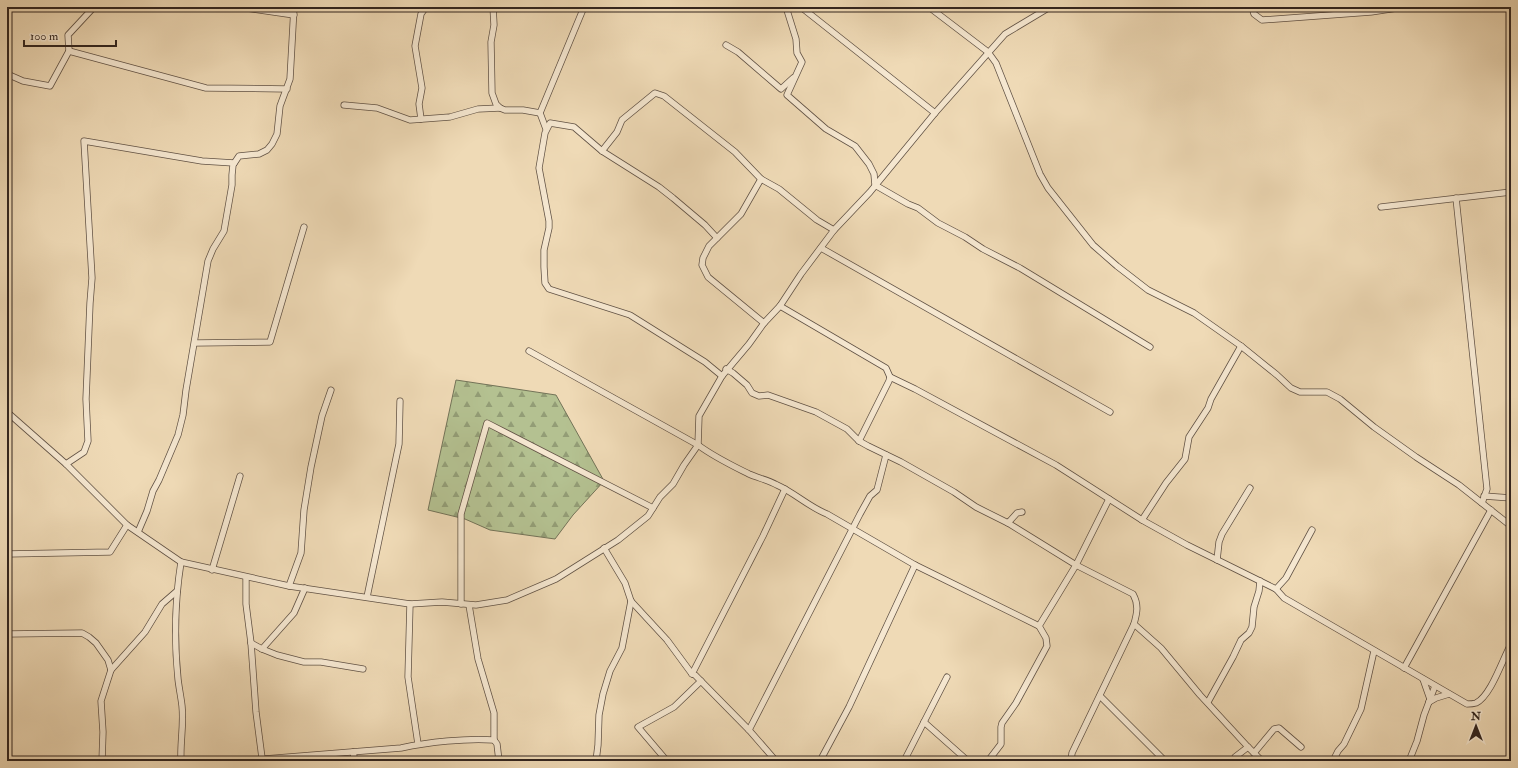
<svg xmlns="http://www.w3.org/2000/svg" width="1518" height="768" font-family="'IM FELL Double Pica',serif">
<defs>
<pattern id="forest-firs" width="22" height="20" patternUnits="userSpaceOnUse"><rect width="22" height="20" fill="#b4c191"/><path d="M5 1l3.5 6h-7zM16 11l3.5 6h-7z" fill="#939d76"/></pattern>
</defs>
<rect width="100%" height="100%" fill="#efdab6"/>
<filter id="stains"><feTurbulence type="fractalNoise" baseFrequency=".005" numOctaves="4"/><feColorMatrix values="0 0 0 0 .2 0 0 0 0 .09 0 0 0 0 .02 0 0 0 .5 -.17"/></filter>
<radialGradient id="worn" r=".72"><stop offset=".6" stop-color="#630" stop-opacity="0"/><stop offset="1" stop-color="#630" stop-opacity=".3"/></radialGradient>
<!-- forest -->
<path fill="url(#forest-firs)" stroke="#737358" d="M 456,380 L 556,395 L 604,481 L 573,515 L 555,539 L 490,530 L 465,519 L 428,510 Z"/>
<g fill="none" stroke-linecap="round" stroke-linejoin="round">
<!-- minor casing -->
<g stroke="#615245" stroke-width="7">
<g id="minor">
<path d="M 239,7 L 294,15"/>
<path d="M 493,7 L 494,25 L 491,42 L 492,93 L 496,104 L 500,108 L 505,110 L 523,110 L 540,113"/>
<path d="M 786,7 L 796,39 L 797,53 L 802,62 L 787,95 L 826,129 L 855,146 L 869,164 L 874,174 L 875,185 L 908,204 L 918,208 L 938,223 L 965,237 L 983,249 L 1020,268 L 1150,347"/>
<path d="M 801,7 L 935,113"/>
<path d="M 929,7 L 988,52 L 996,63 L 1040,174 L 1048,188 L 1093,245 L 1117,266 L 1148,290 L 1194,313 L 1241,346 L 1277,375 L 1291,388 L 1300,392 L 1327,392 L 1340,399 L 1374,427 L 1416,457 L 1459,485 L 1511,526"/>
<path d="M 1252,7 L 1254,14 L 1262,20 L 1371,12 L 1404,7"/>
<path d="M 726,45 L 738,52 L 781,89 L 793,78"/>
<path d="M 69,51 L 206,88 L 287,89"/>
<path d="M 7,74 L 23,81 L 50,86 L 69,51 L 68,35 L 94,7"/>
<path d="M 344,105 L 377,108 L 410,120 L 450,117 L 478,109 L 500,108"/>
<path d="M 421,119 L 419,104 L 422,88 L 415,46 L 421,14 L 426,7"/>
<path d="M 546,129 L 540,113 L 584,7"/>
<path d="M 602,151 L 617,132 L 622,120 L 655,93 L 664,96 L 735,152 L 761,179 L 779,189 L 817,220 L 834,230"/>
<path d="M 761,179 L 741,214 L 709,246 L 703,258 L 702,265 L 708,277 L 764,323"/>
<path d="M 1456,198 L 1487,489 L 1482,503"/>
<path d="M 1381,207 L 1511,192"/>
<path d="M 717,238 L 705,225 L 673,198 L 659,187 L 602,151 L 574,127 L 550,123 L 545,133 L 539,168 L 549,221 L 549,228 L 544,250 L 544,267 L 545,283 L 549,289 L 630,315 L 705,362 L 722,376"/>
<path d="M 821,248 L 1110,412"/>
<path d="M 780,306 L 886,368 L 890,377 L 889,381 L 859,441"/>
<path d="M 195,343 L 270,342 L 304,227"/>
<path d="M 529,351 L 698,445 C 714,457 731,465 749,474 C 758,478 768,480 777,485 C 795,493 809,507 827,514 L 915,565 L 1039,626 L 1046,638 L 1047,646 L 1016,703 L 1002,723 L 1001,727 L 1001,744 L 988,761"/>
<path d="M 726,369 L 733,373 L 747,385 L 752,393 L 759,396 L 768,395 L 816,412 L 847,429 L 859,441 L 868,446 L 901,462 L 954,492 L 976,507 L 1008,523 L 1017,513 L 1022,512"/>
<path d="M 890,377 L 915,389 L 1056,465 L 1142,520 L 1187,545 L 1276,589 L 1286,578 L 1312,530"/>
<path d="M 7,412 L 66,464 L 127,525 L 181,562 L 289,586 L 410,604 L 442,602 L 476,605 L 507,600 L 556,579 L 618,540 L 648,516 L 660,497 L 673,484 L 684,465 L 698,445 L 699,416 L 722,376 L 749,344 L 764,323 L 780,306 L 801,274 L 834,230 L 870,192 L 935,113 L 1005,34 L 1050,7"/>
<path d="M 66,464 L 84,452 L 88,441 L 86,399 L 90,303 L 92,278 L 84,141 L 202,161 L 234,163"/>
<path d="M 1484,496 L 1511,498"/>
<path d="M 1142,520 L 1166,483 L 1185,459 L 1189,437 L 1208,408 L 1211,399 L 1241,346"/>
<path d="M 1008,523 L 1076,565 L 1039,626"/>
<path d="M 138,532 L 147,511 L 153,491 L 159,480 L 178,435 L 183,415 L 186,390 L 208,261 L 213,249 L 224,231 L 232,185 L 232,175 L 233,165 L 239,156 L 259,154 L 267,150 L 272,144 L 277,134 L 280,106 L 290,79 L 294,7"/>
<path d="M 604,548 L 625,583 L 631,601 L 667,640 L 692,674 L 695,675 L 749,730 L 776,761"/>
<path d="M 7,554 L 110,552 L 127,525"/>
<path d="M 1217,560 L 1219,542 L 1222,534 L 1250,488"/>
<path d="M 212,570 L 240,476"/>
<path d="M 246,577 L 246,604 L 251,643 L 256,712 L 262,758"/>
<path d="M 289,586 L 301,553 L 304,510 L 311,467 L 322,416 L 331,390"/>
<path d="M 1276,589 L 1284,598 L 1467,704 C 1470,704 1473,704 1476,703 C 1491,696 1503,658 1511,644"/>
<path d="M 367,597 L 399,444 L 400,401"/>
<path d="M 410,604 L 408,677 L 418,744"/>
<path d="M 461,604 L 461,514 L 487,423 L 653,508"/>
<path d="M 469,605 L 478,659 L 494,713 L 494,740 L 497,744 L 499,761"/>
<path d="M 1134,624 L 1161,648 L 1200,695 L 1248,747 L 1262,761"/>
<path d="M 7,634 L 82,633 L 89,637 L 96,643 L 108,660 L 111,670 L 101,701 L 103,732 L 102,761"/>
<path d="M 251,643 L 262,649 L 294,613 L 305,588"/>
<path d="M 262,649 L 277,655 L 304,662 L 321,662 L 363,669"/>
<path d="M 1404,668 L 1491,510"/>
<path d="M 111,670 L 145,632 L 162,604 L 177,591"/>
<path d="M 692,674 L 763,536 L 785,489"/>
<path d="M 1423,679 L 1430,699"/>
<path d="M 1100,696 L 1165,761"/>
<path d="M 1208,702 L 1233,657 L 1241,640 L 1249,633 L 1252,627 L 1254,607 L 1259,591 L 1260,581"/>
<path d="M 1429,702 L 1436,698 L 1449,694"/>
<path d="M 924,722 L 968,761"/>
<path d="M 749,730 L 860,514 L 870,496 L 877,490 L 886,455"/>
<path d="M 353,752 L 355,761"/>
<path d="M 1254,753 L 1274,729 L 1279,728 L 1301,747"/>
<path d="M 181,761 C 180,742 184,725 182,706 C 181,697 179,688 178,679 C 174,640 175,600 181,562"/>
<path d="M 238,761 L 401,748 C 428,742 467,738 494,740"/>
<path d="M 596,761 L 598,745 L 599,715 L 603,694 L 610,671 L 622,648 L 631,601"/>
<path d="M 667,761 L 638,727 L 674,707 L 701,681"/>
<path d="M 820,761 L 849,707 L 915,565"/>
<path d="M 904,761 L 947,677"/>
<path d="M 1071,761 L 1072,753 L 1134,624 C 1137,613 1139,605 1133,594 L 1076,565 L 1109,499"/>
<path d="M 1233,761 L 1235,757 L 1248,747"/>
<path d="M 1333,761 L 1338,751 L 1344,744 L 1361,709 L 1374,651"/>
<path d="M 1409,761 L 1417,741 L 1424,715 L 1435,686"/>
</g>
</g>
<!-- minor -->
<use href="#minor" stroke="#f5e7d0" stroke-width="5.5"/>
</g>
<!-- margin -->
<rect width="1518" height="768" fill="none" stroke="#efdab6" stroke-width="24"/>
<rect x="8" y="8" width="1502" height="752" fill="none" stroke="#32251f" stroke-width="2"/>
<rect x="12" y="12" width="1494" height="744" fill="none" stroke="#32251f"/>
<!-- north arrow -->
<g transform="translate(1476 726)" stroke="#f5e7d0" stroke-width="3" paint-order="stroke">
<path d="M0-3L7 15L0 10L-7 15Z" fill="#32251f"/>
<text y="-6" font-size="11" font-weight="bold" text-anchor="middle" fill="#32251f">N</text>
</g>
<!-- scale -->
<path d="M24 40v6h92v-6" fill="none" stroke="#32251f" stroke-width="2"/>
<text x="30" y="40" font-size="12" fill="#32251f" stroke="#f5e7d0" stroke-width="3" paint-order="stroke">100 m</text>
<rect width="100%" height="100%" filter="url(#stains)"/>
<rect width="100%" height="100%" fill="url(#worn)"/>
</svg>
